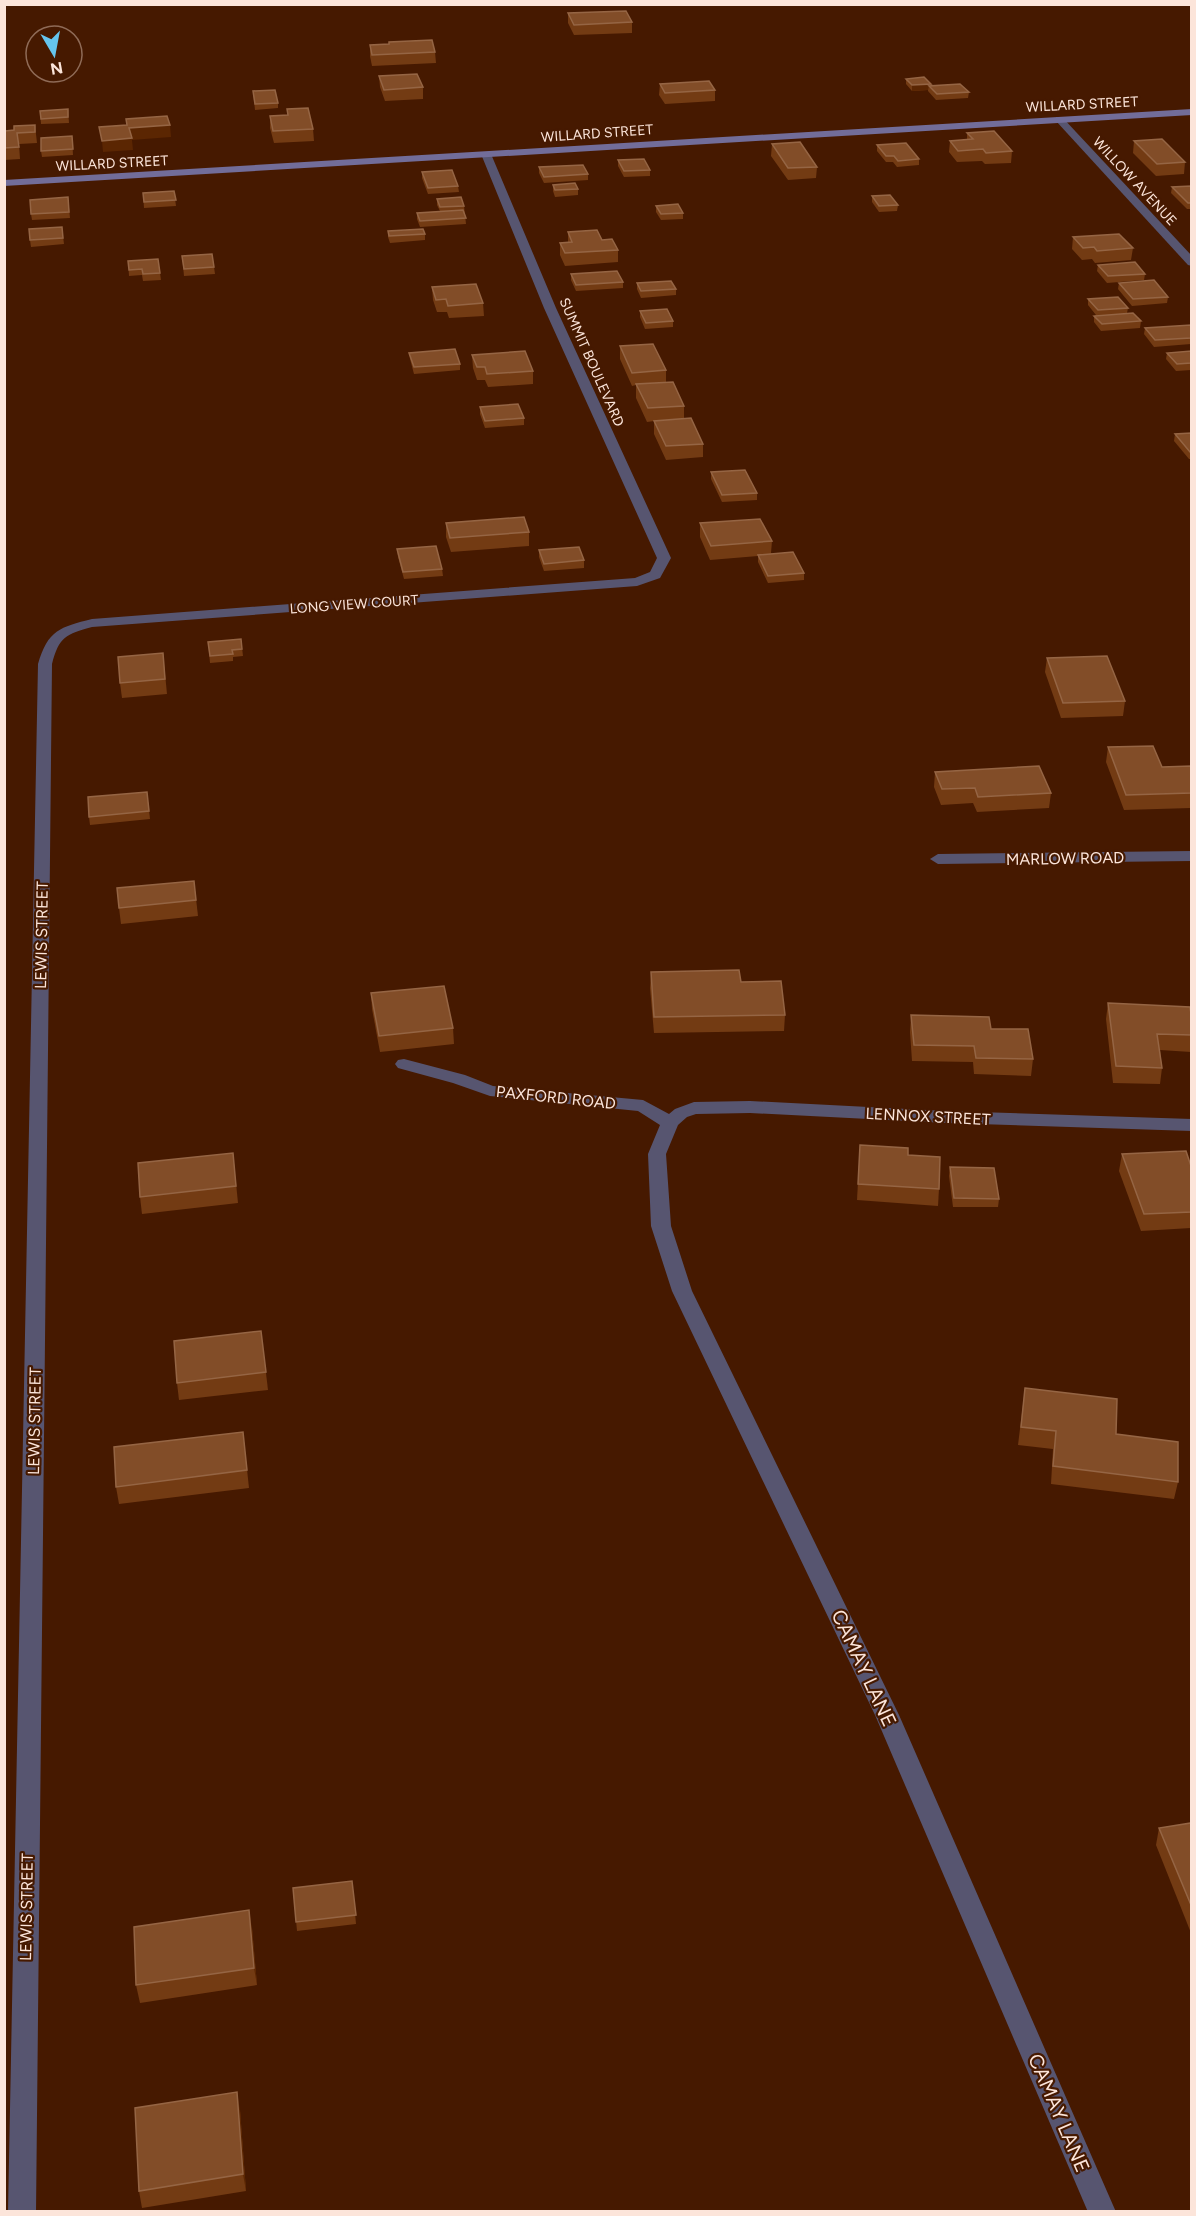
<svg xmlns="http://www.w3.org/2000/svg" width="1196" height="2216" font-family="Figtree,sans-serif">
<rect width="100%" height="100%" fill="#461900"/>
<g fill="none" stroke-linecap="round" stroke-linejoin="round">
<!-- street -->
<g fill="#575570" fill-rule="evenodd">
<path d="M 1056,117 L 1062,117 L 1192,256 L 1192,266 L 1188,265 L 1056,121 Z"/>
<path d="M 483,152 L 491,154 L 556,308 L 671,558 L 660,578 L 637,586 L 92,627 C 66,634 59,637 52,664 L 36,2212 L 8,2212 L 38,664 C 48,630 60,627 92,619 L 635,578 L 650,572 L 657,558 L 544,308 L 481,154 Z"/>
<path d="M 1192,851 L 1192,861 L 938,864 L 930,859 L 938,854 Z"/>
<path d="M 404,1059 L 465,1075 L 493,1086 L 643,1100 L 669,1114 L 675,1109 L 694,1102 L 750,1101 L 946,1111 L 1192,1119 L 1192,1131 L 946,1123 L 750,1113 L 696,1114 L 687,1117 L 678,1125 L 666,1154 L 671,1226 L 692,1291 L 899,1715 L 1116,2212 L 1088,2212 L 875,1715 L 672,1291 L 651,1226 L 648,1154 L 660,1125 L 638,1111 L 490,1096 L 453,1083 L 398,1068 L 395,1064 L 398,1060 Z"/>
</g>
<!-- secondary -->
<path fill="#726d99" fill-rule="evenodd" d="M 1192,109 L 1192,115 L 4,186 L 4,180 Z"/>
</g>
<!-- wall -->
<g fill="#733b13">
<path d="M 568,13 L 632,22 L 632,33 L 574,35 L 568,23 Z"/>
<path d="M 389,44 L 435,52 L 436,63 L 372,66 L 370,56 L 370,45 Z"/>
<path d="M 379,76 L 423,87 L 423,99 L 385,101 L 380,87 Z"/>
<path d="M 906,79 L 931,84 L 931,86 L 969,92 L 968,98 L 936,100 L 928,91 L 928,90 L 912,91 L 906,84 Z"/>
<path d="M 660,84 L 715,90 L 715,101 L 665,104 L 659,95 Z"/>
<path d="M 253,91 L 278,103 L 278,108 L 255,110 Z"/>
<path d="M 68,109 L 69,123 L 41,124 L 40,111 Z"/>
<path d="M 287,109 L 313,129 L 314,141 L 274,143 L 270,128 L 270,116 L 287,115 Z"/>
<path d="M 35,125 L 37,143 L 19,144 L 20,159 L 4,160 L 4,126 L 6,131 L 14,130 Z"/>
<path d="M 967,133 L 1012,151 L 1011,163 L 985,164 L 982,161 L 957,162 L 949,152 L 950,141 L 967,140 Z"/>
<path d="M 72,136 L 73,155 L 42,157 L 41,151 Z"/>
<path d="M 1134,141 L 1185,162 L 1184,174 L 1156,176 L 1133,153 Z"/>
<path d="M 772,144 L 817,167 L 816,178 L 788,180 L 771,156 Z"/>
<path d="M 877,145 L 919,159 L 919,165 L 897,167 L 893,162 L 886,162 L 877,151 Z"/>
<path d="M 618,160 L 650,170 L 650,176 L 624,177 L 618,166 Z"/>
<path d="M 539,167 L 588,174 L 588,180 L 544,183 L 539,173 Z"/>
<path d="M 422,172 L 458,186 L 459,192 L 428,194 L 422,178 Z"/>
<path d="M 553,185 L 578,189 L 578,195 L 555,197 L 553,191 Z"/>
<path d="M 1191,186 L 1191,209 L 1187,209 L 1171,193 L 1172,187 Z"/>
<path d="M 174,191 L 176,206 L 144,208 L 143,193 Z"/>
<path d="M 872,196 L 898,205 L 897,211 L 879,212 L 872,202 Z"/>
<path d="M 68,197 L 70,218 L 32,220 L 31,214 Z"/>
<path d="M 437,199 L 464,206 L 466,224 L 420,227 L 417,219 L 417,213 L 440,211 L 437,205 Z"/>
<path d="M 656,206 L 683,213 L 683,219 L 661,220 L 656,212 Z"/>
<path d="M 62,227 L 64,244 L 31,247 L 30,240 Z"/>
<path d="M 388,231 L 425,234 L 425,240 L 390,243 L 388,237 Z"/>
<path d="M 568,232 L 602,240 L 618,250 L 618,262 L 565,266 L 560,255 L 560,243 L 568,242 Z"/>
<path d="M 1073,237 L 1133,248 L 1131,260 L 1095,263 L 1092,259 L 1082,260 L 1072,249 Z"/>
<path d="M 182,256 L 214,267 L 215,274 L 184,276 Z"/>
<path d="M 158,259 L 161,280 L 143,281 L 142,275 L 129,276 L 128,261 Z"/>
<path d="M 1098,265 L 1145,274 L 1144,280 L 1107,283 L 1097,271 Z"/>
<path d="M 571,274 L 623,282 L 623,288 L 576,291 L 571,280 Z"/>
<path d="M 637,283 L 676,289 L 676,295 L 641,298 L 637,289 Z"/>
<path d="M 1119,283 L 1168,297 L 1167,303 L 1132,306 L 1118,289 Z"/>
<path d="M 432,287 L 483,303 L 484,316 L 449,318 L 447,312 L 437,312 L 433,300 Z"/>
<path d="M 1088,299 L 1128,308 L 1127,313 L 1141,321 L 1140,328 L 1101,331 L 1094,322 L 1094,316 L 1096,315 L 1088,305 Z"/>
<path d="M 640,311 L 673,321 L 673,327 L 645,329 L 640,317 Z"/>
<path d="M 1191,325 L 1191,344 L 1154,347 L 1144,334 L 1145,328 Z"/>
<path d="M 620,346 L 666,370 L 666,382 L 684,406 L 684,419 L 703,444 L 703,457 L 666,460 L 654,434 L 654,421 L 647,422 L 636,398 L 636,385 L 632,386 L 620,359 Z"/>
<path d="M 1191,351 L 1191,370 L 1176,371 L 1166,359 L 1167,353 Z"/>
<path d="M 409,353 L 460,364 L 460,370 L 414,374 L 410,359 Z"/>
<path d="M 472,355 L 533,371 L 533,384 L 488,387 L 485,380 L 477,380 L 473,368 Z"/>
<path d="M 480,407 L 524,418 L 524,425 L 485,428 L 480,414 Z"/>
<path d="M 1191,433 L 1191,459 L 1189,459 L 1174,441 L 1175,434 Z"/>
<path d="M 711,472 L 757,493 L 757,500 L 722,502 L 711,479 Z"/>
<path d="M 446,523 L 529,532 L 529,546 L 451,552 L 446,537 Z"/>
<path d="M 700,523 L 772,541 L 771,553 L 804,573 L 804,580 L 768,583 L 758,562 L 758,556 L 710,560 L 700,537 Z"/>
<path d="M 397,549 L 442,569 L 443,576 L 404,579 L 398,557 Z"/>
<path d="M 539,550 L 584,560 L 584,568 L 544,571 L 539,557 Z"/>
<path d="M 241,639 L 243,656 L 233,657 L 233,661 L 210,663 L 208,642 Z"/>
<path d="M 163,653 L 167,694 L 122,698 L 120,683 Z"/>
<path d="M 1047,658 L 1125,701 L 1123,716 L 1061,718 L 1045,672 Z"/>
<path d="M 1108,747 L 1162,767 L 1191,766 L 1191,808 L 1124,810 L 1106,762 Z"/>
<path d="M 935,772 L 1051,793 L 1049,808 L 977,812 L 973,803 L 941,805 L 934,787 Z"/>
<path d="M 147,792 L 150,819 L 90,825 L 89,817 Z"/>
<path d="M 194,881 L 198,916 L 121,924 L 119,908 Z"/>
<path d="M 651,972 L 741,982 L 785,1015 L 784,1031 L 654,1033 L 650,988 Z"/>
<path d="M 371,993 L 453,1028 L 454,1044 L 380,1052 L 372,1009 Z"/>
<path d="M 1108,1003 L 1191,1014 L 1191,1052 L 1160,1050 L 1162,1068 L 1160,1084 L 1113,1083 L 1106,1019 Z"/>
<path d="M 911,1015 L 991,1029 L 1033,1059 L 1031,1076 L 974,1074 L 973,1062 L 912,1061 L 910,1032 Z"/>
<path d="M 860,1145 L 908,1155 L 939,1189 L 938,1206 L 857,1200 Z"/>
<path d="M 233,1153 L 238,1203 L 142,1214 L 140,1197 Z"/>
<path d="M 1122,1154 L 1191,1166 L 1191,1228 L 1141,1231 L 1119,1171 Z"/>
<path d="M 950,1167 L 999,1199 L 998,1207 L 953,1207 L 949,1176 Z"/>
<path d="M 261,1331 L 268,1390 L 179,1400 L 177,1383 Z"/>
<path d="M 1025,1388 L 1116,1434 L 1178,1482 L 1174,1499 L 1051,1484 L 1053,1449 L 1018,1445 Z"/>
<path d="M 243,1432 L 249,1488 L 119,1504 L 116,1487 Z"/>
<path d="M 1191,1823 L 1191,1933 L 1156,1845 L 1159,1828 Z"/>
<path d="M 352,1881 L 356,1924 L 297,1931 L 293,1888 Z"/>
<path d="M 252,1928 L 257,1985 L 140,2003 L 136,1985 Z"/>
<path d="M 240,2110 L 246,2191 L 142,2208 L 139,2191 Z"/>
</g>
<!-- shaded-wall -->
<g fill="#5b2602">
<path d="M 931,84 L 930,88 L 929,86 L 928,90 L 912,91 L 912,85 Z"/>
<path d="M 170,125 L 171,137 L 132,140 L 133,150 L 103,152 L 102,141 L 129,128 Z"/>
<path d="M 249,1910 L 252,1928 L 257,1985 L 254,1968 Z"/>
<path d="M 237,2092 L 240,2110 L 246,2191 L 243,2174 Z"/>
</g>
<!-- building -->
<g fill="#824d28" stroke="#956544" stroke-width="1.5">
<path d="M 626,11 L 632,22 L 574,25 L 568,13 Z"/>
<path d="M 432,40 L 435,52 L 372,55 L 370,45 L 389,44 L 389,42 Z"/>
<path d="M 417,74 L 423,87 L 384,90 L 379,76 Z"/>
<path d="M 924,77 L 931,84 L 912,85 L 906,79 Z"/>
<path d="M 709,81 L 715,90 L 665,93 L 660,84 Z"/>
<path d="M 960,84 L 969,92 L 937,94 L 929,86 Z"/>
<path d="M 275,90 L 278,103 L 255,104 L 253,91 Z"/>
<path d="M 308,108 L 313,129 L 273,131 L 270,116 L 288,115 L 287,109 Z"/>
<path d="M 68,109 L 68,117 L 41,119 L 40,111 Z"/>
<path d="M 167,116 L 170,125 L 129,128 L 132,138 L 102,141 L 99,127 L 127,125 L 126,119 Z"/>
<path d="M 35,125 L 35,132 L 17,133 L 19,147 L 4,148 L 4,126 L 5,131 L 14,130 L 14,126 Z"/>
<path d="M 994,131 L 1012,151 L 986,153 L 983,149 L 958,151 L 950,141 L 973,139 L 967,133 Z"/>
<path d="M 72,136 L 73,149 L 41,151 L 41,138 Z"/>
<path d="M 1162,139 L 1185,162 L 1157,164 L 1134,141 Z"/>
<path d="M 800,142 L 817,167 L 788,168 L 772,144 Z"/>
<path d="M 906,143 L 919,159 L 898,161 L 894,156 L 886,156 L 877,145 Z"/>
<path d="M 644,159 L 650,170 L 624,171 L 618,160 Z"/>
<path d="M 583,165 L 588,174 L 544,177 L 539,167 Z"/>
<path d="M 452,170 L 458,186 L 428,188 L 422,172 Z"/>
<path d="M 575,183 L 578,189 L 555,190 L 553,185 Z"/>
<path d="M 1191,186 L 1191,203 L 1188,203 L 1172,187 Z"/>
<path d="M 174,191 L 176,200 L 144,202 L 143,193 Z"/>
<path d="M 890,195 L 898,205 L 879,206 L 872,196 Z"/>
<path d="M 68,197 L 69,212 L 31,214 L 30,200 Z"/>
<path d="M 461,197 L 464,206 L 440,207 L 437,199 Z"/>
<path d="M 678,204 L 683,213 L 661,214 L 656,206 Z"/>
<path d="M 463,210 L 466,218 L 420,221 L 417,213 Z"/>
<path d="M 62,227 L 63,238 L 30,240 L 29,229 Z"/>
<path d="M 423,229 L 425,234 L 389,236 L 388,231 Z"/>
<path d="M 597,230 L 602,240 L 612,239 L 618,250 L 565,253 L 560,243 L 572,242 L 568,232 Z"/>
<path d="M 1119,234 L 1133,248 L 1097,251 L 1094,247 L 1083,248 L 1073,237 Z"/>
<path d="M 212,254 L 214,267 L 184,269 L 182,256 Z"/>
<path d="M 158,259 L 160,273 L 143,274 L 142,269 L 129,270 L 128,261 Z"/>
<path d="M 1135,262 L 1145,274 L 1108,276 L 1098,265 Z"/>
<path d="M 617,271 L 623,282 L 576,285 L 571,274 Z"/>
<path d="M 1154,280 L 1168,297 L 1133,299 L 1119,283 Z"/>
<path d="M 671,281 L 676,289 L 641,291 L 637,283 Z"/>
<path d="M 476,284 L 483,303 L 448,306 L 446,299 L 436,300 L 432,287 Z"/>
<path d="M 1118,297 L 1128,308 L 1098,310 L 1088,299 Z"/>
<path d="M 667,309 L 673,321 L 646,323 L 640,311 Z"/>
<path d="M 1133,313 L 1141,321 L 1102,324 L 1094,316 Z"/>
<path d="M 1191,325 L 1191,338 L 1155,340 L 1145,328 Z"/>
<path d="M 653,344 L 666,370 L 632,373 L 620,346 Z"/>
<path d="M 455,349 L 460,364 L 414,367 L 409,353 Z"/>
<path d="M 525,351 L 533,371 L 487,374 L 485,367 L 477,367 L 472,355 Z"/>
<path d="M 1191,351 L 1191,363 L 1177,364 L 1167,353 Z"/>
<path d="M 673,382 L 684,406 L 648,408 L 636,384 Z"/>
<path d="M 518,404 L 524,418 L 485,421 L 480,407 Z"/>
<path d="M 691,418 L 703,444 L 666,446 L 654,421 Z"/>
<path d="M 1191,433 L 1191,452 L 1190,452 L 1175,434 Z"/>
<path d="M 745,470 L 757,493 L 722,495 L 711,472 Z"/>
<path d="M 524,517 L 529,532 L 450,538 L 446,523 Z"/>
<path d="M 760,519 L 772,541 L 711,546 L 700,523 Z"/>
<path d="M 436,546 L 442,569 L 403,572 L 397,549 Z"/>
<path d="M 579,547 L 584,560 L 544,564 L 539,550 Z"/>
<path d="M 793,552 L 804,573 L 768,576 L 758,555 Z"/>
<path d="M 241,639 L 242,649 L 232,650 L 233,654 L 210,656 L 208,642 Z"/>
<path d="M 163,653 L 165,679 L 120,683 L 118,657 Z"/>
<path d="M 1107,656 L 1125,701 L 1063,703 L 1047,658 Z"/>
<path d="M 1153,746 L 1162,767 L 1191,766 L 1191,793 L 1126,795 L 1108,747 Z"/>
<path d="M 1039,766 L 1051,793 L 978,797 L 975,788 L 942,789 L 935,772 Z"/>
<path d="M 147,792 L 149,811 L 89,817 L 88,797 Z"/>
<path d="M 194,881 L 196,900 L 119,908 L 117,888 Z"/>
<path d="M 739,970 L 741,982 L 781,981 L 785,1015 L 654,1017 L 651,972 Z"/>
<path d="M 444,986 L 453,1028 L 379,1036 L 371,993 Z"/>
<path d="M 1108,1003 L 1190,1007 L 1191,1014 L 1191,1035 L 1157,1034 L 1162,1068 L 1116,1066 Z"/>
<path d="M 911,1015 L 989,1017 L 991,1029 L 1028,1029 L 1033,1059 L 976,1058 L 974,1046 L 914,1045 Z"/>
<path d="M 860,1145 L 908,1148 L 908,1155 L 940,1157 L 939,1189 L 858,1184 Z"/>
<path d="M 1186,1151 L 1191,1166 L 1191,1212 L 1144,1214 L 1122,1154 Z"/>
<path d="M 233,1153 L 236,1186 L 140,1197 L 138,1163 Z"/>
<path d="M 950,1167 L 994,1168 L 999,1199 L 954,1198 Z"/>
<path d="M 261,1331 L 266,1372 L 177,1383 L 174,1341 Z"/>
<path d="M 1025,1388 L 1117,1399 L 1116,1434 L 1178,1442 L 1178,1482 L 1053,1466 L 1056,1431 L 1021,1427 Z"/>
<path d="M 243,1432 L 247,1470 L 116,1487 L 114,1447 Z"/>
<path d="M 1191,1823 L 1191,1905 L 1159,1828 Z"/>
<path d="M 352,1881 L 356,1915 L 296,1922 L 293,1888 Z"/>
<path d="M 249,1910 L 254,1968 L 136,1985 L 134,1927 Z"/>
<path d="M 237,2092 L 243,2174 L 139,2191 L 135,2108 Z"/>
</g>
<g text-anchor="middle" stroke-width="4.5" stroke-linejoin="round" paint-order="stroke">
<!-- far-street labels -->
<g font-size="14" fill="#fce5da" stroke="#461900">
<text transform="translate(1082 104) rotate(-3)" y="5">WILLARD STREET</text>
<text transform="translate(597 133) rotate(-4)" y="5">WILLARD STREET</text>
<text transform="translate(112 163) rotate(-3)" y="5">WILLARD STREET</text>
<text transform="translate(1135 181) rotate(47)" y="5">WILLOW AVENUE</text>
<text transform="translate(592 362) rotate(66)" y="5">SUMMIT BOULEVARD</text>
<text transform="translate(354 604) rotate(-4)" y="5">LONG VIEW COURT</text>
</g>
<!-- street labels -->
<g font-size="16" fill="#fce5da" stroke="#461900">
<text transform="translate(1065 858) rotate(-1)" y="6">MARLOW ROAD</text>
<text transform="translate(41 935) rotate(-89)" y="6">LEWIS STREET</text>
<text transform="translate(556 1097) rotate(6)" y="6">PAXFORD ROAD</text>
<text transform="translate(928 1116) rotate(3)" y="6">LENNOX STREET</text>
<text transform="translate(34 1421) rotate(-89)" y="6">LEWIS STREET</text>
<text transform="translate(26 1907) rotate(-89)" y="6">LEWIS STREET</text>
</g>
<!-- near-street labels -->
<g font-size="20" fill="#fce5da" stroke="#461900">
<text transform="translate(864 1668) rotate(65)" y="7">CAMAY LANE</text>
<text transform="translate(1059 2113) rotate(67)" y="7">CAMAY LANE</text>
</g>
</g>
<!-- border -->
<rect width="1196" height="2216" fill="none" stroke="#fce5da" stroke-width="12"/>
<!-- north arrow -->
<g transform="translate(54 54) rotate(170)"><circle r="28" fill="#461900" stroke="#8f6b57" stroke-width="1.5"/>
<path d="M0-4.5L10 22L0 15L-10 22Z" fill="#65c5ee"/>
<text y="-9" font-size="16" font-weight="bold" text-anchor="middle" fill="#fce5da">N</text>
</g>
</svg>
